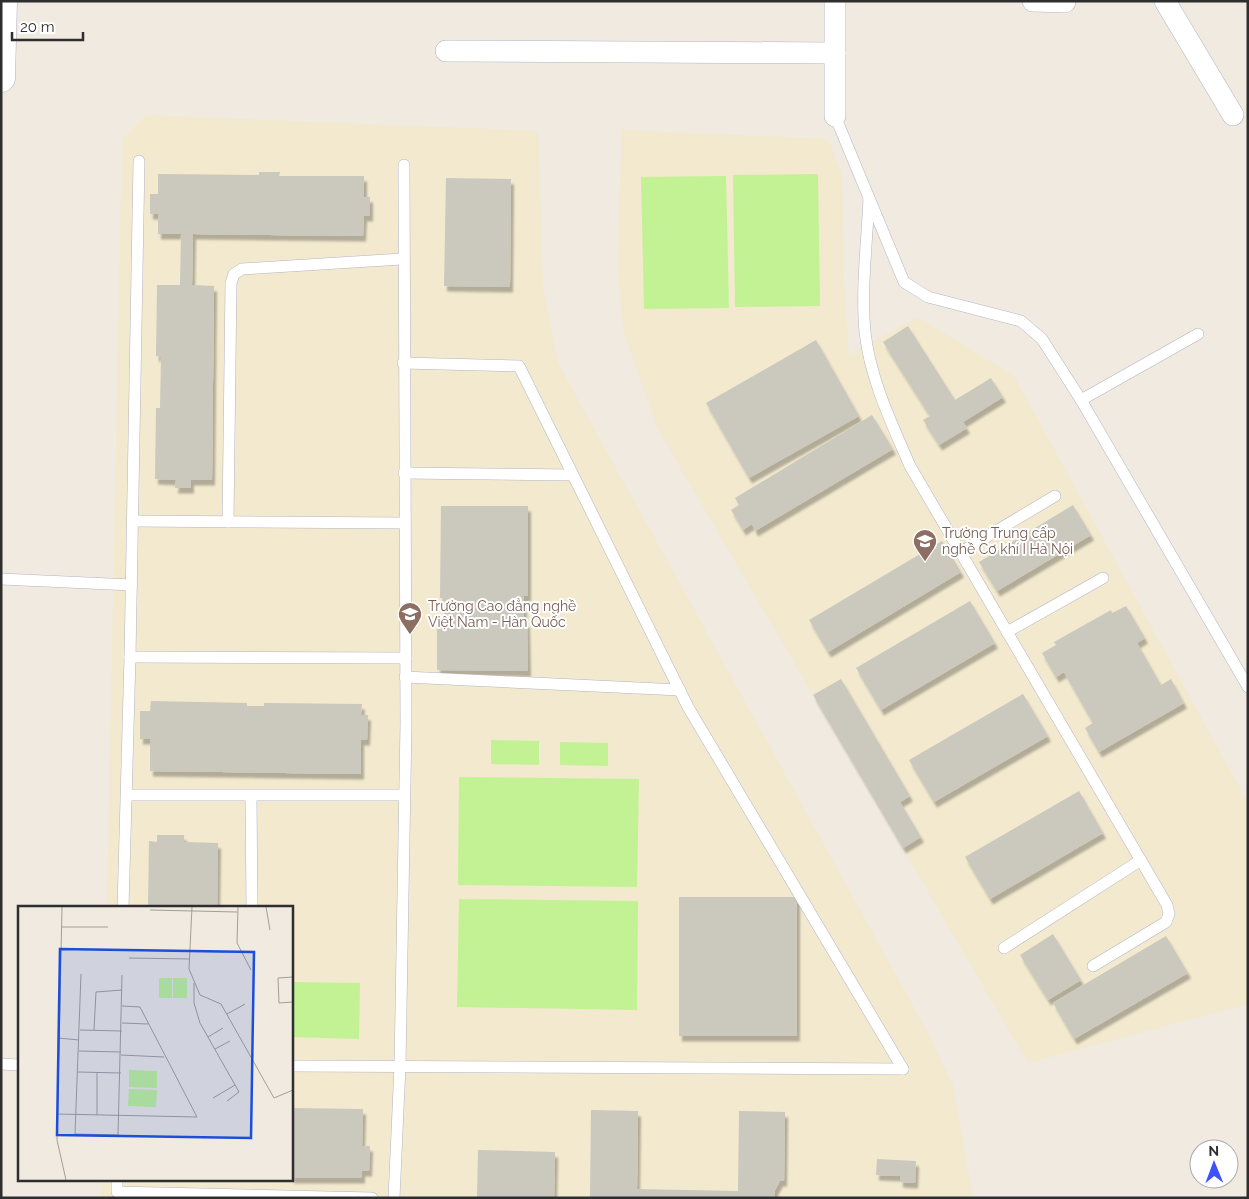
<svg xmlns="http://www.w3.org/2000/svg" width="1249" height="1199" font-family="Raleway,sans-serif">
<defs>
<filter id="shadow"><feDropShadow dx="3" dy="5.5" stdDeviation="1" flood-color="#0004"/></filter>
</defs>
<rect width="100%" height="100%" fill="#f0eae0"/>
<!-- education -->
<g fill="#f2e9ce">
<path d="M 146,115 L 538,131 L 543,286 L 558,363 L 927,1031 L 953,1085 L 973,1198 L 102,1198 L 102,1180 L 291,1180 L 291,908 L 107,908 L 122,139 Z"/>
<path d="M 622,130 L 828,139 L 842,176 L 844,285 L 849,355 L 918,317 L 1014,376 L 1248,803 L 1248,1004 L 1028,1063 L 657,428 L 623,329 L 617,264 Z"/>
</g>
<!-- pitch -->
<g fill="#c2f294">
<path d="M 818,174 L 820,306 L 735,307 L 733,175 Z"/>
<path d="M 726,176 L 729,308 L 644,309 L 641,177 Z"/>
<path d="M 491,740 L 539,741 L 539,765 L 491,764 Z"/>
<path d="M 560,742 L 608,743 L 608,766 L 560,765 Z"/>
<path d="M 459,777 L 639,779 L 637,887 L 458,885 Z"/>
<path d="M 459,899 L 638,901 L 637,1010 L 457,1007 Z"/>
<path d="M 291,982 L 360,983 L 359,1039 L 291,1037 Z"/>
</g>
<!-- building -->
<g fill="#cbc8be" filter="url(#shadow)">
<path d="M 259,172 L 280,172 L 279,176 L 364,176 L 364,197 L 370,197 L 370,216 L 364,216 L 363,236 L 193,234 L 192,285 L 214,286 L 212,480 L 191,480 L 191,488 L 175,488 L 176,480 L 155,479 L 156,408 L 160,408 L 161,357 L 156,356 L 157,285 L 180,285 L 181,234 L 158,234 L 158,214 L 150,214 L 150,194 L 158,194 L 158,174 L 259,175 Z"/>
<path d="M 446,178 L 511,179 L 510,287 L 444,286 Z"/>
<path d="M 908,326 L 955,400 L 991,378 L 1003,397 L 963,422 L 967,428 L 939,445 L 923,420 L 930,416 L 883,342 Z"/>
<path d="M 816,340 L 859,416 L 749,478 L 706,403 Z"/>
<path d="M 872,415 L 893,449 L 755,531 L 752,524 L 743,530 L 731,510 L 739,505 L 735,498 Z"/>
<path d="M 1073,505 L 1091,535 L 997,591 L 979,562 Z"/>
<path d="M 441,506 L 528,506 L 528,596 L 524,596 L 524,622 L 527,622 L 528,671 L 437,670 L 437,622 L 444,622 L 444,598 L 440,598 Z"/>
<path d="M 942,541 L 961,572 L 828,652 L 809,620 Z"/>
<path d="M 970,601 L 995,643 L 881,710 L 856,668 Z"/>
<path d="M 1126,606 L 1145,638 L 1137,643 L 1161,685 L 1171,679 L 1184,703 L 1099,752 L 1085,728 L 1093,723 L 1064,672 L 1056,677 L 1042,653 L 1056,645 L 1054,642 L 1111,610 L 1112,613 Z"/>
<path d="M 841,679 L 910,796 L 900,802 L 921,837 L 903,848 L 813,695 Z"/>
<path d="M 1023,694 L 1048,736 L 934,802 L 909,760 Z"/>
<path d="M 151,701 L 247,703 L 247,706 L 264,706 L 264,703 L 362,704 L 361,715 L 368,715 L 367,740 L 361,740 L 361,774 L 150,771 L 150,739 L 140,739 L 140,711 L 150,711 Z"/>
<path d="M 1079,791 L 1103,833 L 990,899 L 965,857 Z"/>
<path d="M 157,835 L 184,835 L 184,842 L 218,843 L 217,908 L 148,908 L 149,841 L 157,842 Z"/>
<rect x="679" y="897" width="118" height="139"/>
<path d="M 1053,934 L 1081,980 L 1048,1000 L 1020,955 Z"/>
<path d="M 1166,936 L 1188,973 L 1074,1039 L 1053,1003 Z"/>
<path d="M 291,1108 L 363,1109 L 362,1146 L 370,1146 L 369,1171 L 362,1171 L 362,1178 L 291,1178 Z"/>
<path d="M 591,1110 L 638,1111 L 637,1189 L 738,1191 L 739,1111 L 785,1112 L 784,1181 L 780,1181 L 775,1190 L 775,1198 L 590,1198 Z"/>
<path d="M 478,1150 L 555,1152 L 554,1198 L 477,1198 Z"/>
<path d="M 877,1159 L 916,1161 L 915,1183 L 900,1182 L 900,1176 L 876,1175 Z"/>
</g>
<g fill="none" stroke-linecap="round" stroke-linejoin="round">
<!-- service casing -->
<g stroke="#b3b4c2" stroke-width="12">
<g id="service">
<path d="M 835,116 L 904,282 L 928,297 L 1021,321 L 1042,339 L 1081,400 L 1248,687"/>
<path d="M 869,198 C 867,242 861,289 865,332 C 870,379 892,424 910,466 L 1167,905 L 1169,914 L 1166,922 L 1093,966"/>
<path d="M 403,363 L 519,366 L 688,707 L 903,1069"/>
<path d="M 1081,400 L 1198,334"/>
<path d="M 404,473 L 573,475"/>
<path d="M 133,521 L 404,523"/>
<path d="M 228,522 L 231,283 L 234,274 L 242,269 L 402,259"/>
<path d="M 961,552 L 1055,496"/>
<path d="M 1,579 L 132,585"/>
<path d="M 1007,632 L 1103,578"/>
<path d="M 130,657 L 406,658"/>
<path d="M 405,677 L 680,690"/>
<path d="M 127,795 L 404,795"/>
<path d="M 251,796 L 252,908"/>
<path d="M 123,908 L 130,657 L 139,161"/>
<path d="M 1004,948 L 1141,860"/>
<path d="M 1,1064 L 19,1065"/>
<path d="M 291,1066 L 903,1069"/>
<path d="M 117,1180 L 117,1192 L 372,1198"/>
<path d="M 394,1198 L 400,1066 L 406,723 L 404,165"/>
</g>
</g>
<!-- minor casing -->
<g stroke="#b3b4c2" stroke-width="22">
<g id="minor">
<path d="M 835,1 L 835,116"/>
<path d="M 1033,1 L 1065,2"/>
<path d="M 1165,1 L 1233,115"/>
<path d="M 446,51 L 835,53"/>
</g>
</g>
<!-- tertiary casing -->
<g stroke="#b3b4c2" stroke-width="29">
<path id="tertiary" d="M 1,78 L 3,1"/>
</g>
<!-- service -->
<use href="#service" stroke="#fff" stroke-width="11"/>
<!-- minor -->
<use href="#minor" stroke="#fff" stroke-width="21"/>
<!-- tertiary -->
<use href="#tertiary" stroke="#fff" stroke-width="28"/>
</g>
<!-- icons -->
<defs>
<g id="school-pin" transform="scale(1.25)"><path d="M0 17L-7.5 6A9.5 9.5 0 1 1 7.5 6Z" fill="#8d6e63" stroke="#fff"/><path d="M0-5L7-2L0 1L-7-2ZM-4 1L0 2.5L4 1V4Q0 6-4 4Z" fill="#fff"/></g>
<g id="university-pin" transform="scale(1.25)"><path d="M0 17L-7.5 6A9.5 9.5 0 1 1 7.5 6Z" fill="#8d6e63" stroke="#fff"/><path d="M0-5L7-2L0 1L-7-2ZM-4 1L0 2.5L4 1V4Q0 6-4 4Z" fill="#fff"/></g>
</defs>
<g fill-rule="evenodd">
<use href="#school-pin" x="925" y="541"/>
<use href="#university-pin" x="410" y="614"/>
</g>
<g text-anchor="middle" stroke-width="4" stroke-linejoin="round" paint-order="stroke">
<!-- education labels -->
<g font-size="14" fill="#785e54" stroke="#fff" text-anchor="start">
<text x="942" y="538">Trường Trung cấp<tspan x="942" dy="16">nghề Cơ khí I Hà Nội</tspan></text>
<text x="428" y="611">Trường Cao đẳng nghề<tspan x="428" dy="16">Việt Nam - Hàn Quốc</tspan></text>
</g>
</g>
<!-- overview -->
<g transform="translate(18 906)">
<rect width="275" height="275" fill="#f0eae0"/>
<path d="M 141,72 L 154,72 L 154,92 L 141,92 ZM 155,72 L 169,72 L 169,92 L 155,92 ZM 111,164 L 139,165 L 139,182 L 111,181 ZM 111,183 L 139,184 L 138,201 L 110,200 Z" fill="#c2f294"/>
<path fill="none" stroke="#a29f99" stroke-width="1" d="M 44,1 L 39,234 L 48,274M 174,1 L 171,63 L 182,89 L 203,98 L 256,192 L 275,184M 220,1 L 219,37 L 233,64M 248,1 L 252,24M 132,4 L 219,6M 43,21 L 90,21M 172,45 L 207,46M 111,52 L 172,53M 63,68 L 57,228 L 100,229 L 104,69M 275,71 L 260,72 L 261,97 L 275,96M 176,77 L 176,97 L 182,117 L 221,186 L 209,195M 104,100 L 122,101 L 179,211M 209,108 L 227,98M 104,117 L 130,118M 62,124 L 104,125M 76,124 L 78,86 L 104,84M 190,131 L 205,122M 40,132 L 61,134M 197,143 L 212,135M 61,145 L 103,146M 103,149 L 146,151M 60,166 L 103,167M 195,192 L 217,179M 39,208 L 179,211M 79,209 L 79,167"/>
<path fill="#1d4ed8" fill-opacity="0.15" stroke="#1d4ed8" stroke-width="2.5" d="M 42,43 L 236,46 L 233,232 L 39,229 Z"/>
<rect width="275" height="275" fill="none" stroke="#2e2e2e" stroke-width="2.5"/>
</g>
<!-- border -->
<rect width="1249" height="1199" fill="none" stroke="#2e2e2e" stroke-width="5"/>
<!-- north arrow -->
<g transform="translate(1214 1164) rotate(359)"><circle r="24" fill="#ffffff" stroke="#ababab"/>
<path d="M0-4L9 19L0 12L-9 19Z" fill="#3d51ff"/>
<text y="-8" font-size="14" font-weight="bold" text-anchor="middle" fill="#2e2e2e">N</text>
</g>
<!-- scale -->
<path d="M12 32v8h71v-8" fill="none" stroke="#2e2e2e" stroke-width="2.5"/>
<text x="20" y="32" font-size="15" fill="#2e2e2e" stroke="#ffffff" stroke-width="4" paint-order="stroke">20 m</text>
</svg>
